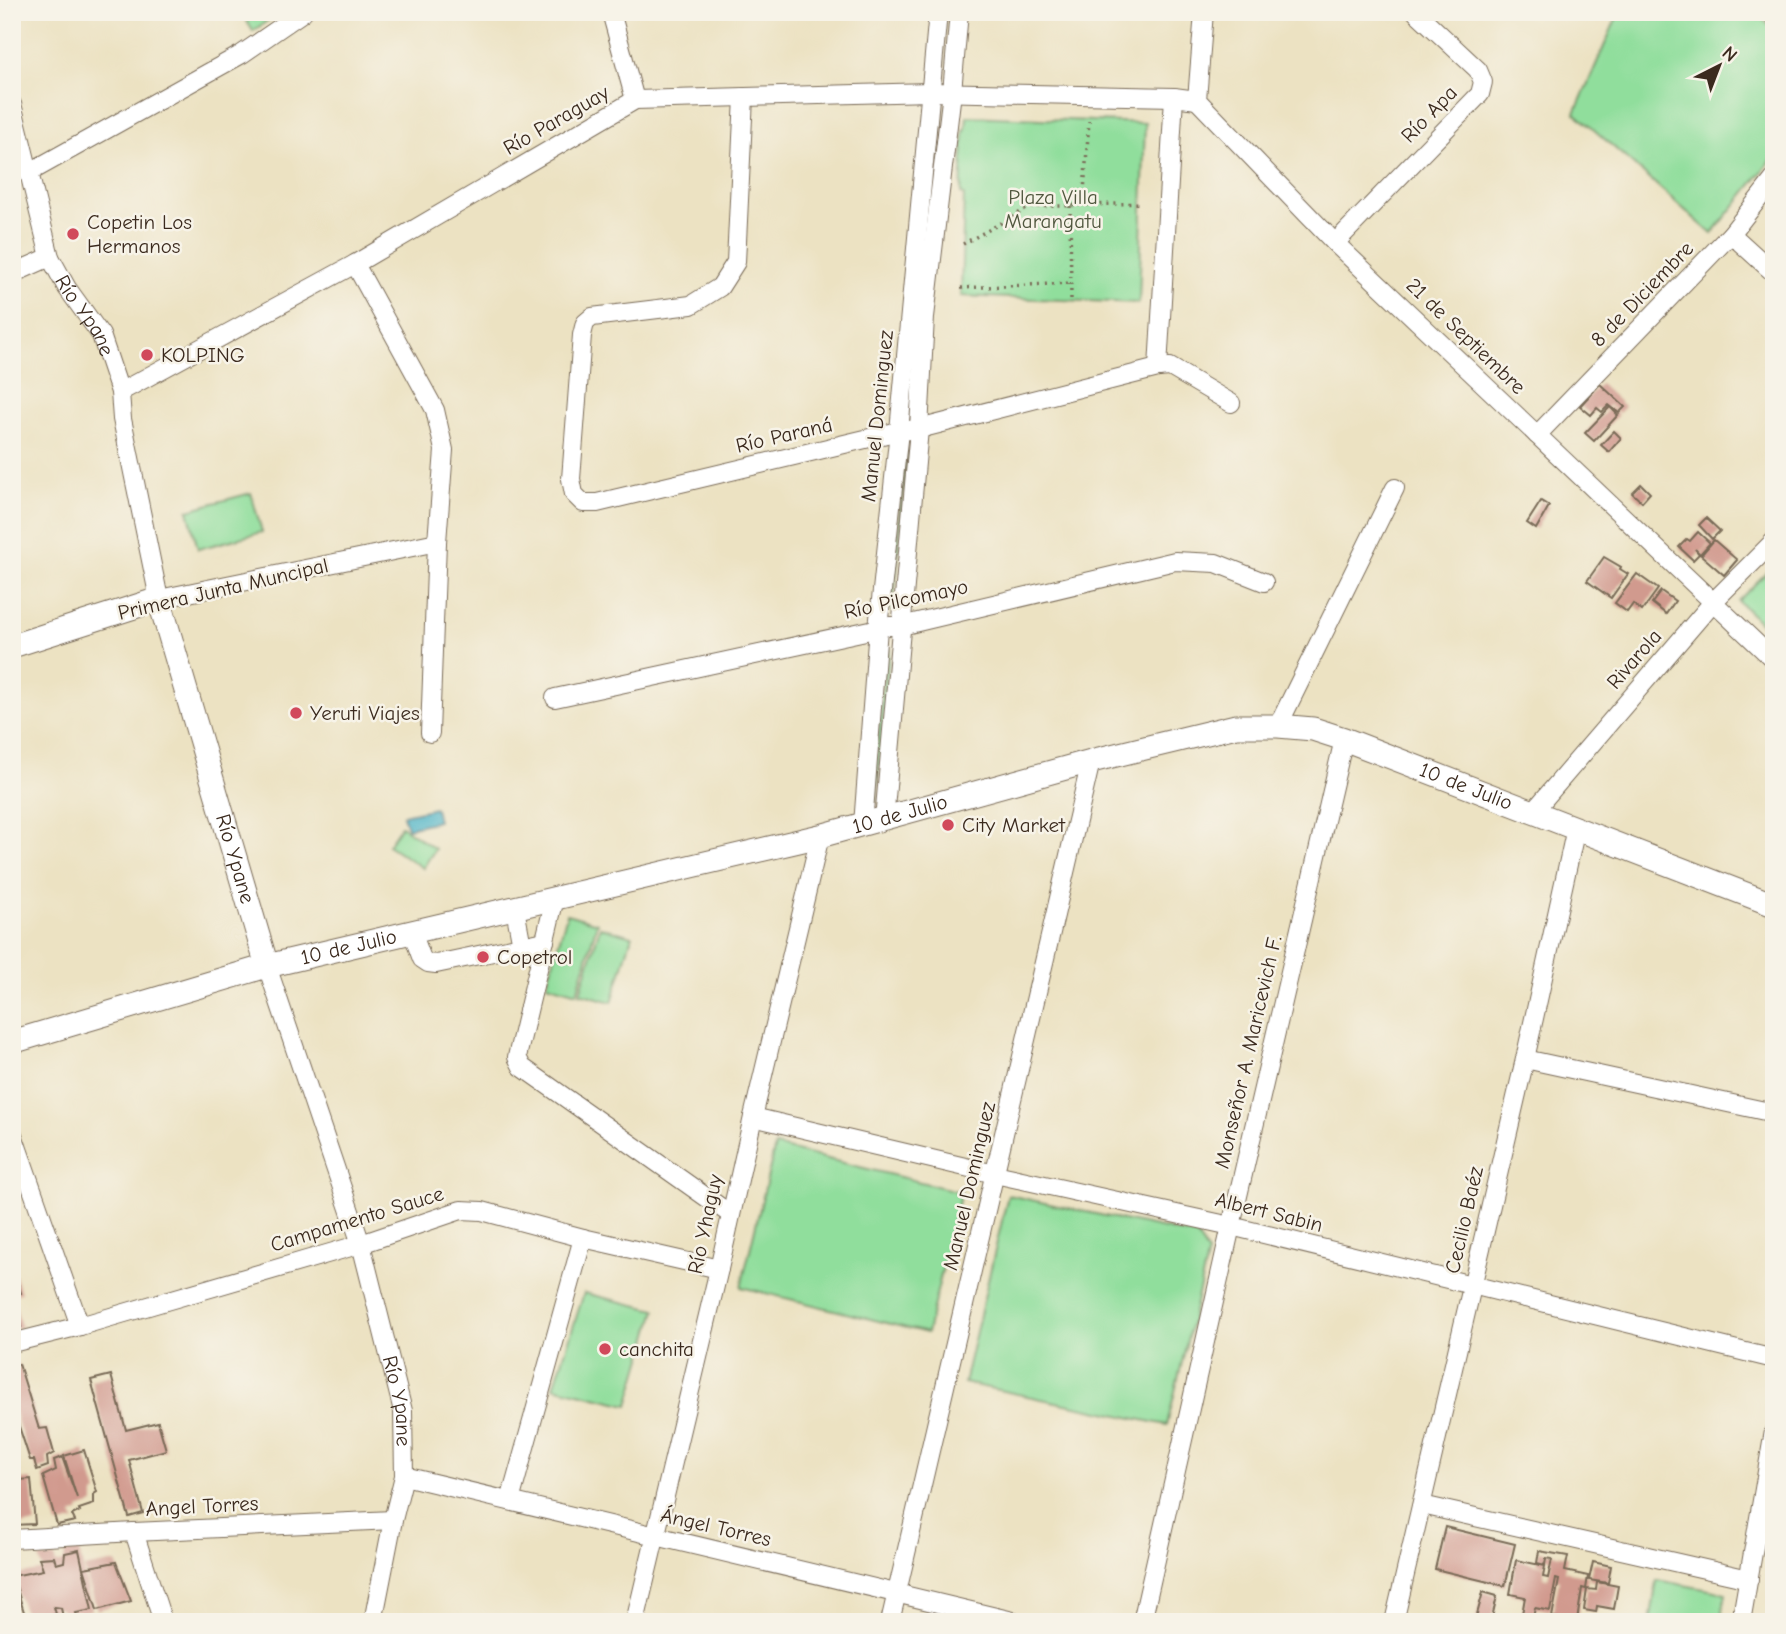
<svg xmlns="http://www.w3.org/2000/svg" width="1786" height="1634" font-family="'Comic Neue',sans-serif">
<rect width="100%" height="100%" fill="#f7f3e8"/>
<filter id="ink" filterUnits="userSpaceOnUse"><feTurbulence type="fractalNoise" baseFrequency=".0143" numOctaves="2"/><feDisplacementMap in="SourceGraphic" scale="14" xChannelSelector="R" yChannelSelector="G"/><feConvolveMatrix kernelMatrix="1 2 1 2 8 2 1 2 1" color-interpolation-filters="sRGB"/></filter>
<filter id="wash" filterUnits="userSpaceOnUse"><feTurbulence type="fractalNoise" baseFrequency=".00686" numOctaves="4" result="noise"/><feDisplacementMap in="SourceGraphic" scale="28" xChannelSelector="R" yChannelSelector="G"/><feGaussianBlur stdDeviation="1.57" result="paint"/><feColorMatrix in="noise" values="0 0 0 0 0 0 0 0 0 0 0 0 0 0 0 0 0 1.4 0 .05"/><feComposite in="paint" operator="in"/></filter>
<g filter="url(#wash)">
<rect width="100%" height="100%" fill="#ece2c2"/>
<!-- green -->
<g fill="#90de9c" stroke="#66845d" stroke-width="2">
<path d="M 241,12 L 280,12 L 253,31 Z"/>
<path d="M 1619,12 L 1755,12 L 1774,30 L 1774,157 L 1712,234 L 1575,113 Z"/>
<path d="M 936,114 L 940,115 L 912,409 L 909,410 Z"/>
<path d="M 967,116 L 1145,123 L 1139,303 L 961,296 L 964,195 L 961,194 L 964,129 L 966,129 Z"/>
<path d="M 906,447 L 908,449 L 893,610 L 892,611 L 890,610 Z"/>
<path d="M 251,493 L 262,532 L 198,549 L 188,510 Z"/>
<path d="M 1774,565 L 1774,636 L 1738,601 Z"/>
<path d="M 888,647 L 890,649 L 876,800 L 875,801 L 872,800 L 886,648 Z"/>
<path d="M 401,826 L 435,849 L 423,868 L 388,845 Z"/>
<path d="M 567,914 L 597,923 L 577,993 L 547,984 Z"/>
<path d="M 600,927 L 632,936 L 612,1002 L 580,993 Z"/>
<path d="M 775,1146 L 961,1192 L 927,1333 L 741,1287 Z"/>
<path d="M 1008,1195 L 1197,1236 L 1208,1253 L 1167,1425 L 964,1383 Z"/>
<path d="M 584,1293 L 656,1310 L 628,1405 L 554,1387 Z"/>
<path d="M 1657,1580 L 1726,1593 L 1721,1622 L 1650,1622 Z"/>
</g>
<!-- water -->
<path fill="#48b2c6" stroke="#426e72" stroke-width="2" d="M 435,808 L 438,821 L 407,828 L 403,815 Z"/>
<g id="blocks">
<!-- building -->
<g fill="#d19a8e">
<path d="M 1600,384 L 1625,407 L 1619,413 L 1609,405 L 1602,412 L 1597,408 L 1591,415 L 1580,406 Z"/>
<path d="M 1610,407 L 1618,415 L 1594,441 L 1585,433 Z"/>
<path d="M 1614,431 L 1621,438 L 1609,452 L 1601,445 Z"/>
<path d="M 1641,484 L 1650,493 L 1642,502 L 1632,493 Z"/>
<path d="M 1541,501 L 1549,506 L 1536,529 L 1527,523 Z"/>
<path d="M 1706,518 L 1720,531 L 1712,539 L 1699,525 Z"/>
<path d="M 1698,532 L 1710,543 L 1700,554 L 1695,549 L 1699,554 L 1693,560 L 1679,547 L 1687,539 L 1690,541 Z"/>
<path d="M 1714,540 L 1737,560 L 1724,575 L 1701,555 Z"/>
<path d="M 1604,557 L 1621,567 L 1620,569 L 1628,574 L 1611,598 L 1587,581 Z"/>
<path d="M 1637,574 L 1658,589 L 1642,611 L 1633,604 L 1627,612 L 1615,603 Z"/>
<path d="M 1661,591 L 1675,601 L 1666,614 L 1652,603 Z"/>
<path d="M 12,1192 L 18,1207 L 12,1209 Z"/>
<path d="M 12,1265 L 21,1293 L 12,1295 Z"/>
<path d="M 15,1304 L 21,1327 L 12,1329 L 12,1305 Z"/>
<path d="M 19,1364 L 39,1429 L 47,1428 L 54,1453 L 47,1457 L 48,1466 L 37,1470 L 34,1460 L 30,1460 L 12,1405 L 12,1366 Z"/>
<path d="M 111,1375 L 126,1430 L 158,1422 L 166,1450 L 129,1460 L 143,1513 L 129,1517 L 91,1380 Z"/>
<path d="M 84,1450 L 97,1492 L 94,1494 L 94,1504 L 79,1509 L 80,1511 L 72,1515 L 75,1521 L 57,1525 L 43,1476 L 56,1470 L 54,1460 L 62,1457 L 77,1498 L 64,1456 Z"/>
<path d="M 12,1455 L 19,1480 L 31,1479 L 35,1524 L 12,1525 Z"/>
<path d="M 1445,1527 L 1515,1544 L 1505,1586 L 1435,1569 Z"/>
<path d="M 79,1550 L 92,1610 L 76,1613 L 79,1622 L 64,1622 L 61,1608 L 54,1607 L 56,1614 L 27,1622 L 13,1576 L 43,1570 L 39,1558 L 54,1557 L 56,1564 L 64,1562 L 65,1553 Z"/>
<path d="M 1539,1551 L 1568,1556 L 1565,1571 L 1588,1576 L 1586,1589 L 1582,1588 L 1577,1621 L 1552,1617 L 1559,1580 L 1556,1579 L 1550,1611 L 1535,1608 L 1532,1622 L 1521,1620 L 1525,1597 L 1510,1594 L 1516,1560 L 1545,1566 L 1543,1577 L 1548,1578 L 1552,1559 L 1546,1558 L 1545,1565 L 1537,1563 Z"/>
<path d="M 116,1562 L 131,1601 L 97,1610 L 84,1568 Z"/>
<path d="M 1593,1562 L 1611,1566 L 1608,1583 L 1589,1580 Z"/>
<path d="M 1597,1582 L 1618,1586 L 1614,1609 L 1597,1606 L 1596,1612 L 1584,1610 L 1587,1589 L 1596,1590 Z"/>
<path d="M 1483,1592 L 1497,1596 L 1491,1622 L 1475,1622 Z"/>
</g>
</g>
</g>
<g filter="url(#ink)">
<use href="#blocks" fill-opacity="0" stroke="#796a57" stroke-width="2"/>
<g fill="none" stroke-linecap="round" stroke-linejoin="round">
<!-- minor casing -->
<g stroke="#796a57" stroke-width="20">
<g id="minor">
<path d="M 611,12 L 635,100"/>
<path d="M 1204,12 L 1197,100 L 1335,243 L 1774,660"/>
<path d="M 1770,12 L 1774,16"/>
<path d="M 744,97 L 736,262 L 720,287 L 691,305 L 592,317 L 585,323 L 582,335 L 571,479 L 574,494 L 583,503 L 597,503 L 899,431 L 919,429 L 1158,368 L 1170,367 L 1231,403"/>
<path id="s1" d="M 12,104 L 50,257 L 67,288 L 101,335 L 120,392 L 122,419 L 159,599 L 437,542"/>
<path d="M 30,172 L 242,54 L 303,12"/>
<path d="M 1731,234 L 1774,273"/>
<path d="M 1335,243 L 1480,94 L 1483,82 L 1478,70 L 1416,12"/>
<path d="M 355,264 L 435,410 L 444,450 L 437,542 L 430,733"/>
<path d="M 12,274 L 50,257"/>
<path d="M 1158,368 L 1174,97"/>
<path d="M 120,392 L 355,264 L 635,100 L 930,92 L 1174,97 L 1197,100"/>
<path d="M 1537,435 L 1731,234 L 1774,179"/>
<path d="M 555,698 L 889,626 L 901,626 L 1175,561 L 1216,563 L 1264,582"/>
<path d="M 1278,726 L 1395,488"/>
<path d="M 1533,812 L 1713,602 L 1774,541"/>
<path d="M 884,820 L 919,429 L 925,317 L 952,92 L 959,12"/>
<path d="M 863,825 L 878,628 L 899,431 L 938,12"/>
<path d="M 555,898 L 517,1057 L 522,1067 L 730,1214"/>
<path d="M 515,909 L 522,946"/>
<path d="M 412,932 L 422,959 L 428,963 L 436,964 L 545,941"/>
<path id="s2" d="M 267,966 L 361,1244 L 403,1411 L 404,1476 L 393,1520 L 373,1622"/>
<path d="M 1525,1059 L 1774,1113"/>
<path d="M 753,1117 L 995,1174 L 1231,1226 L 1774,1359"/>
<path d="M 12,1132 L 80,1326"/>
<path d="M 12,1343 L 80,1326 L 361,1244 L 461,1210 L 482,1211 L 583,1238 L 719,1269"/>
<path d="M 404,1476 L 1017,1622"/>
<path d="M 510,1501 L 583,1238"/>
<path d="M 1422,1505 L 1749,1579"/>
<path d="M 134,1532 L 163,1622"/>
<path d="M 12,1539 L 134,1532 L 393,1520"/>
<path d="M 635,1622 L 719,1269 L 753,1117 L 820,836"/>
<path d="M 890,1622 L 1091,761"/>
<path d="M 1142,1622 L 1231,1226 L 1344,739"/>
<path d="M 1394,1622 L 1525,1059 L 1576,828"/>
<path d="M 1741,1622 L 1774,1431"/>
</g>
</g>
<!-- major casing -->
<g stroke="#796a57" stroke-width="25">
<g id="major">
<path id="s3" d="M 12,646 L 159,599 L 267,966"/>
<path id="s4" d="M 12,1042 L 267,966 L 820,836 L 1091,761 L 1236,726 L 1278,726 L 1313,729 L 1344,739 L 1774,905"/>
</g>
</g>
<!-- path -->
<g stroke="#796a57" stroke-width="3.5" stroke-dasharray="2 5" stroke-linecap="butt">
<path d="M 1070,206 L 1071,300"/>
<path d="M 1083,206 L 1089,121"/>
<path d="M 963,244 L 1030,207 L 1142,203"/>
<path d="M 961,288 L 1072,283"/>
</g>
<!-- minor -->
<use href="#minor" stroke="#fff" stroke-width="18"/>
<!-- major -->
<use href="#major" stroke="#fff" stroke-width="23"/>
</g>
</g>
<!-- markers -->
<g fill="#d1495b" stroke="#f7f3e8" stroke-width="2.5">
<circle cx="73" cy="234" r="7"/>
<circle cx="147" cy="355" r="7"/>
<circle cx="296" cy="713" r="7"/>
<circle cx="948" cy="825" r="7"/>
<circle cx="483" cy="957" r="7"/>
<circle cx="605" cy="1349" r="7"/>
</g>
<g text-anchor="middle" stroke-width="5" stroke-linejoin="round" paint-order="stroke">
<!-- street labels -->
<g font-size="21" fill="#3b2a1e" stroke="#f7f3e8">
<text transform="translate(1429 114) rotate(-46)" y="7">Río Apa</text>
<text transform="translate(556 120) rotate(-30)" y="7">Río Paraguay</text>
<text transform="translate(1642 294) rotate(-46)" y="7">8 de Diciembre</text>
<text dy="7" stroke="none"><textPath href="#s1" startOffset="226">Río Ypane</textPath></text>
<text transform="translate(1466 336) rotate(44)" y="7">21 de Septiembre</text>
<text transform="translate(877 416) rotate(-84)" y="7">Manuel Dominguez</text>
<text transform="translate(784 435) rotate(-13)" y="7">Río Paraná</text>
<text transform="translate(223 589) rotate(-13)" y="7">Primera Junta Muncipal</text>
<text transform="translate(906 599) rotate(-12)" y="7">Río Pilcomayo</text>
<text transform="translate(1634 659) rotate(-49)" y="7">Rivarola</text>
<text dy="7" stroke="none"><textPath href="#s4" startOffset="1505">10 de Julio</textPath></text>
<text dy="7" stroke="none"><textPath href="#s4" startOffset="917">10 de Julio</textPath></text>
<text dy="7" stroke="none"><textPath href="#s3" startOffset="425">Río Ypane</textPath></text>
<text dy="7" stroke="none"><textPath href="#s4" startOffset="350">10 de Julio</textPath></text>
<text transform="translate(1248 1052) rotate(-77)" y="7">Monseñor A. Maricevich F.</text>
<text transform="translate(969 1186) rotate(-77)" y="7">Manuel Dominguez</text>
<text transform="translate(1269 1212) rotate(14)" y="7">Albert Sabin</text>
<text transform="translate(357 1219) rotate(-17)" y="7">Campamento Sauce</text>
<text transform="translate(1464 1220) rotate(-77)" y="7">Cecilio Baéz</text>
<text transform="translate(705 1224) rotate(-78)" y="7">Río Yhaguy</text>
<text dy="7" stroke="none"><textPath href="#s2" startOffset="455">Río Ypane</textPath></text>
<text transform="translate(202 1506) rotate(-3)" y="7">Angel Torres</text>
<text transform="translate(716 1527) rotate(13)" y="7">Ángel Torres</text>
</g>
<!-- park labels -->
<g font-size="21" fill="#50573e" stroke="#f7f3e8">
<text x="1053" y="204">Plaza Villa<tspan x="1053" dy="24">Marangatu</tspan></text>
</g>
<!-- poi labels -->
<g font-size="21" fill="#3b2a1e" stroke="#f7f3e8" text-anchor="start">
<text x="87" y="229">Copetin Los<tspan x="87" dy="24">Hermanos</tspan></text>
<text x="161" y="362">KOLPING</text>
<text x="310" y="720">Yeruti Viajes</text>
<text x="962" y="832">City Market</text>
<text x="497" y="964">Copetrol</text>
<text x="619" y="1356">canchita</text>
</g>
</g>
<!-- margin -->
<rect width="1786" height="1634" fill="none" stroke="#f7f3e8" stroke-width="42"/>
<!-- north arrow -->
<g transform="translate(1719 66) rotate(42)" stroke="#f7f3e8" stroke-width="5" paint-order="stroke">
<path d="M0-5L12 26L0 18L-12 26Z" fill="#3b2a1e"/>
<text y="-10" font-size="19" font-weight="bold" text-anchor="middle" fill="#3b2a1e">N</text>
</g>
</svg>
